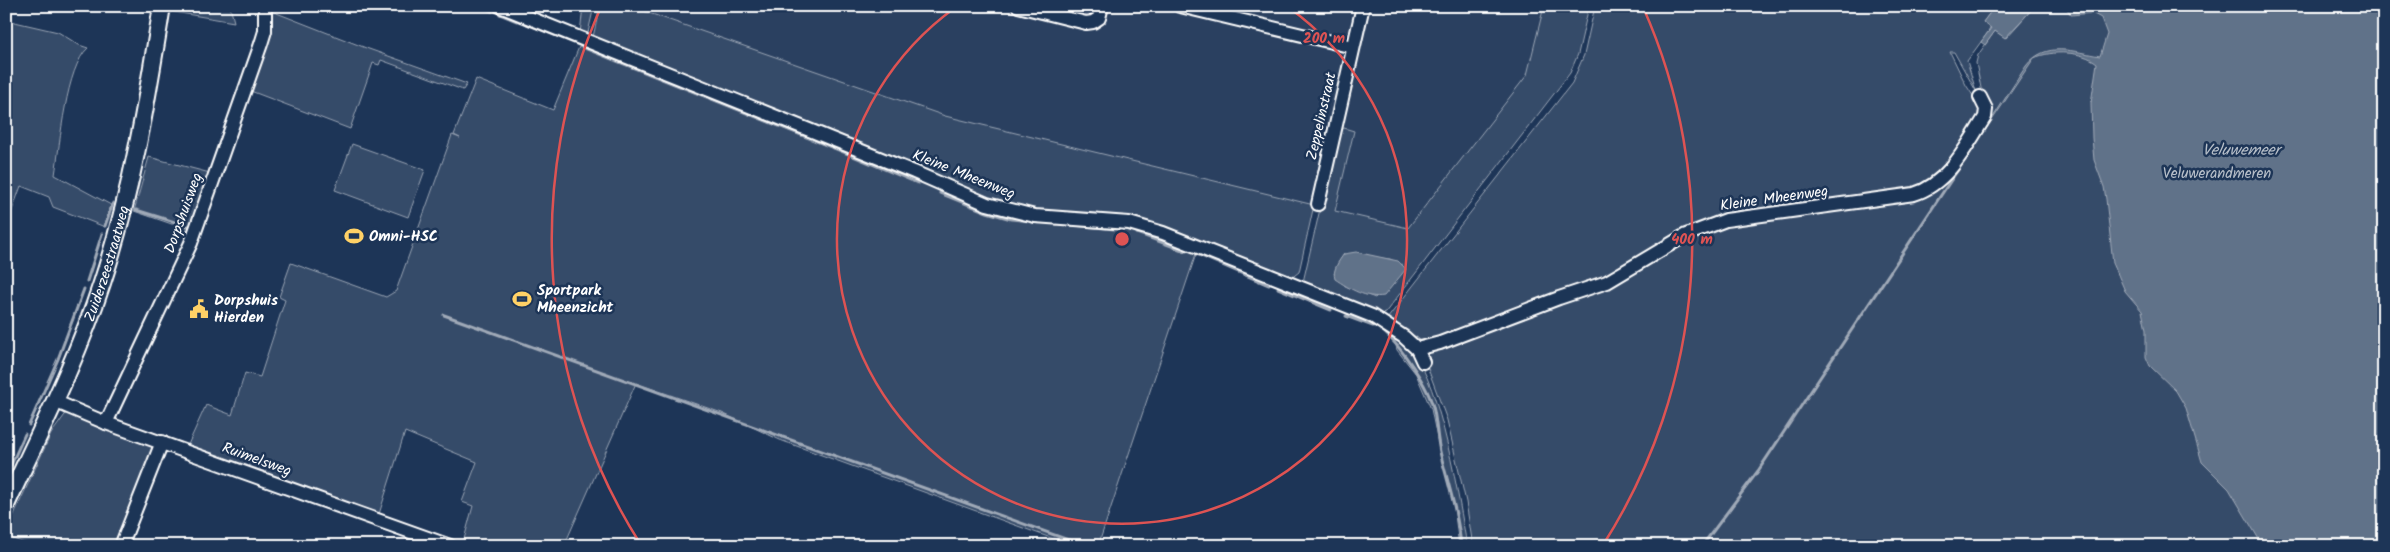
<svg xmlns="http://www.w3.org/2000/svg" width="2390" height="552" font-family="Kalam,sans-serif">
<rect width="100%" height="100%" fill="#1d3557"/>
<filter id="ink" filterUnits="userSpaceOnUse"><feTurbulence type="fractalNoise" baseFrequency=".02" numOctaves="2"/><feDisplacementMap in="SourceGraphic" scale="10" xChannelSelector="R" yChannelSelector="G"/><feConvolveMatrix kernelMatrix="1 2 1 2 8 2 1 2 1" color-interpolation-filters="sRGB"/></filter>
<g filter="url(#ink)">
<!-- built -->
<path fill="#2a4161" d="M 619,6 L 1546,6 L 1528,79 L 1411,236 L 944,123 Z"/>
<!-- green -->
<g fill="#364b69" stroke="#9aa5b4" fill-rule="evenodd">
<path d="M 175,6 L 230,6 L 234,22 L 174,12 Z"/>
<path d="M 583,6 L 594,6 L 587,37 L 580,34 Z"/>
<path d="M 600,6 L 629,6 L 945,116 L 1314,205 L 1299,272 L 1290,279 L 1165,231 L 1010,207 L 593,37 Z"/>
<path d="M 1544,6 L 1589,6 L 1578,54 L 1570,73 L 1385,313 L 1380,315 L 1303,282 L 1338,132 L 1344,128 L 1354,131 L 1335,211 L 1408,228 L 1527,75 ZM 1344,254 L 1390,259 L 1403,265 L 1375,298 L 1345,286 L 1334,274 L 1338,263 Z"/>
<path d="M 1595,6 L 1995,6 L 1983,22 L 1991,28 L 1967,61 L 1976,91 L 1954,52 L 1950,52 L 1966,85 L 1983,111 L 1963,146 L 1926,187 L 1731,215 L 1618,275 L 1424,343 L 1415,336 L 1412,337 L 1387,319 L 1572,83 L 1584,55 Z"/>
<path d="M 2035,6 L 2384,6 L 2384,546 L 1473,546 L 1466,502 L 1447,420 L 1427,366 L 1425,357 L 1428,351 L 1562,300 L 1718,225 L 1921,195 L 1987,118 L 1976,63 L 1978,55 L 1995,31 L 2006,38 Z"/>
<path d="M 269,10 L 366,48 L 467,84 L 463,90 L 381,60 L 379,65 L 373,63 L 350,129 L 248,90 Z"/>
<path d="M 6,20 L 58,32 L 79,45 L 88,48 C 66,67 60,144 55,175 L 111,205 L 105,227 L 53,207 L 49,197 L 21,186 L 6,227 Z"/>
<path d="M 579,47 L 831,148 L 880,162 L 986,208 L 1129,227 L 1197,251 L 1098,546 L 1073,546 L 780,440 L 722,413 L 636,383 L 564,546 L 468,546 L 463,543 L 473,506 L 462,502 L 477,462 L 405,432 L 379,514 L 187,447 L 206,405 L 232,415 L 245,373 L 260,377 L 285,300 L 279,297 L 291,263 L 386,297 L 396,291 L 452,135 L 460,138 L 454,135 L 476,79 L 553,110 Z"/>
<path d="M 352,144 L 425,170 L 408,217 L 335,190 Z"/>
<path d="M 149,157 L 210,173 L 189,230 L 134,211 Z"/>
<path d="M 1393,333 C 1399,339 1407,345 1412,351 C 1441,386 1459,499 1467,546 L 1459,546 L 1454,507 L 1438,443 L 1431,409 L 1416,374 L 1397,350 Z"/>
<path d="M 67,412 L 157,447 L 118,546 L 35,546 L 6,537 L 6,532 L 51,434 Z"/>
</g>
<!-- water -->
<g fill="#617289" stroke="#a0aab8">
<path d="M 1995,6 L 2035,6 L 2005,38 L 1995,31 L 1985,45 L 1981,42 L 1991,28 L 1983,22 Z"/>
<path d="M 2065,6 L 2384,6 L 2384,546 L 2263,546 L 2229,489 L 2202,462 L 2186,408 L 2176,391 L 2150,366 L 2146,357 L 2146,330 L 2142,311 L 2125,291 L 2113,263 L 2106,199 L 2104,187 L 2094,160 L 2092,138 L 2091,103 L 2097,63 C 2082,51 2052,50 2034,58 L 1970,153 L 2026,66 C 2046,40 2074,52 2100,56 L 2107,34 L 2101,18 L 2092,13 L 2071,15 Z"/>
<path d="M 1356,252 L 1398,261 L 1406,269 L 1384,296 C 1366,299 1350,289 1335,279 C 1332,270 1339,261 1344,254 Z"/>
</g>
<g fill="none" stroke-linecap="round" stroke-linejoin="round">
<!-- stream -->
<g stroke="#a0aab8" stroke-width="3">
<path d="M 480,6 L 492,11"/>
<path d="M 500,14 L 517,21"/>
<path d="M 527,24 L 805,136"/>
<path d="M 815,140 L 918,183"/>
<path d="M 940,193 L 987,212 L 1011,219 L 1115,229"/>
<path d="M 136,210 L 191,227"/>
<path d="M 105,226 L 113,203"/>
<path d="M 1137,233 L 1185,251"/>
<path d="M 1197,254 L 1269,285"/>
<path d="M 87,281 L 102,234"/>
<path d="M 1278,288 L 1331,310"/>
<path d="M 444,315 L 1085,546"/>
<path d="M 1346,316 L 1373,326"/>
<path d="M 1383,331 C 1401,347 1429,386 1434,411 C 1437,426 1437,441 1441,456 C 1449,486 1458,515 1461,546"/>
<path d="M 29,425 L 58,359 L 84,289"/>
<path d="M 11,465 L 25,434"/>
<path d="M 1702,546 L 1758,471 L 1965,159"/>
</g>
<!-- minor casing -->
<g stroke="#fff" stroke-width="16">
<g id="minor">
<path d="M 500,6 L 914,172 L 987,204 L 1035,216 L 1129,223 L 1163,233 L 1372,316 L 1404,337 L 1417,349 L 1423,362"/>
<path d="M 1018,6 L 1086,23 L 1093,22 L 1099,18 L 1102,6"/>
<path d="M 1180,6 L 1353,47"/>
<path d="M 1318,204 L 1363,6"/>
<path d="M 1417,349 L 1440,343 L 1559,298 L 1607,282 L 1686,235 L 1726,220 L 1914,194 C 1948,184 1967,145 1985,117 L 1986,109 L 1980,97"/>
<path d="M 54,401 L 106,423 L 450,546"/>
<path d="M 106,423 L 191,243 L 261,44 L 265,31 L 265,6"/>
<path d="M 121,546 L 162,442"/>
</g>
</g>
<!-- major casing -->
<g stroke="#fff" stroke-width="20">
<g id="major">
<path id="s1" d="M 6,505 C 40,432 77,360 102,283 C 132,192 147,100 162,6"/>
</g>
</g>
<!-- minor -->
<use href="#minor" stroke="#1d3557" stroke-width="12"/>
<!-- major -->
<use href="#major" stroke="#1d3557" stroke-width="16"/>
</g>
</g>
<!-- distance rings -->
<g fill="none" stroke="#de5353" stroke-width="2.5">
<path d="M1288 7A285 285 0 1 1 956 7"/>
<path d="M641 545A570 570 0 0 1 601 7M1643 7A570 570 0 0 1 1603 545"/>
</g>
<!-- icons -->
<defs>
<g id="stadium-bare" transform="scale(1.5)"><path d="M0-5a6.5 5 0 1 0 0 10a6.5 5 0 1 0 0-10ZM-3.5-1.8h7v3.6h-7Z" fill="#ffd166" stroke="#1d3557" stroke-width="2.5" paint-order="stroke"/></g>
<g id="civic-bare" transform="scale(1.5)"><path d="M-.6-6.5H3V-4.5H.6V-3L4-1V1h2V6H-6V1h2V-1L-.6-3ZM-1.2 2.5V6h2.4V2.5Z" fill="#ffd166" stroke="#1d3557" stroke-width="2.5" paint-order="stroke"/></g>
</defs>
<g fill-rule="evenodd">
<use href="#stadium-bare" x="354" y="236"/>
<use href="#stadium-bare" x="522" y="299"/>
<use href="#civic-bare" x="199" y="309"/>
</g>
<g text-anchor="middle" stroke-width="5" stroke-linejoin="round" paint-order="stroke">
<!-- street labels -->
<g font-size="15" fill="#fff" stroke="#1d3557">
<text transform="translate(1321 116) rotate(-77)" y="5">Zeppelinstraat</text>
<text transform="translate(964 174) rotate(22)" y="5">Kleine Mheenweg</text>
<text transform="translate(1774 198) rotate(-8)" y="5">Kleine Mheenweg</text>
<text transform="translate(183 213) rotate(-70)" y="5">Dorpshuisweg</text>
<text dy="5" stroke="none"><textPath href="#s1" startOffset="262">Zuiderzeestraatweg</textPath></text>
<text transform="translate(257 459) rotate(20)" y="5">Ruimelsweg</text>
</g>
<!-- park labels -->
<g font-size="15" fill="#b9c0ca" stroke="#1d3557">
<text x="2217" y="178">Veluwerandmeren</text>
</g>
<!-- poi labels -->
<g font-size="15" font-weight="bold" fill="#fff" stroke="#1d3557" text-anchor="start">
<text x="369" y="241">Omni-HSC</text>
<text x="537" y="295">Sportpark<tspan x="537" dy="17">Mheenzicht</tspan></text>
<text x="214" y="305">Dorpshuis<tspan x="214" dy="17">Hierden</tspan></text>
</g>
<!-- water labels -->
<g font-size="16" font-style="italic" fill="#b8c0ca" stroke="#1d3557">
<text x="2241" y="155">Veluwemeer</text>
</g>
</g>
<circle cx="1122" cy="239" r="8" fill="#de5353" stroke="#1d3557" stroke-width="2.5"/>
<g font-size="15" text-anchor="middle" font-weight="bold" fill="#de5353" stroke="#1d3557" stroke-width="5" stroke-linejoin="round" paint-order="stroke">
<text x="1324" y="43">200 m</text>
<text x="1692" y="244">400 m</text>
</g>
<!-- margin -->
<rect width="2390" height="552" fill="none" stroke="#1d3557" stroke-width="25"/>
<rect x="12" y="12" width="2365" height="527" fill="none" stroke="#fff" stroke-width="2" filter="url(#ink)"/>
</svg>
